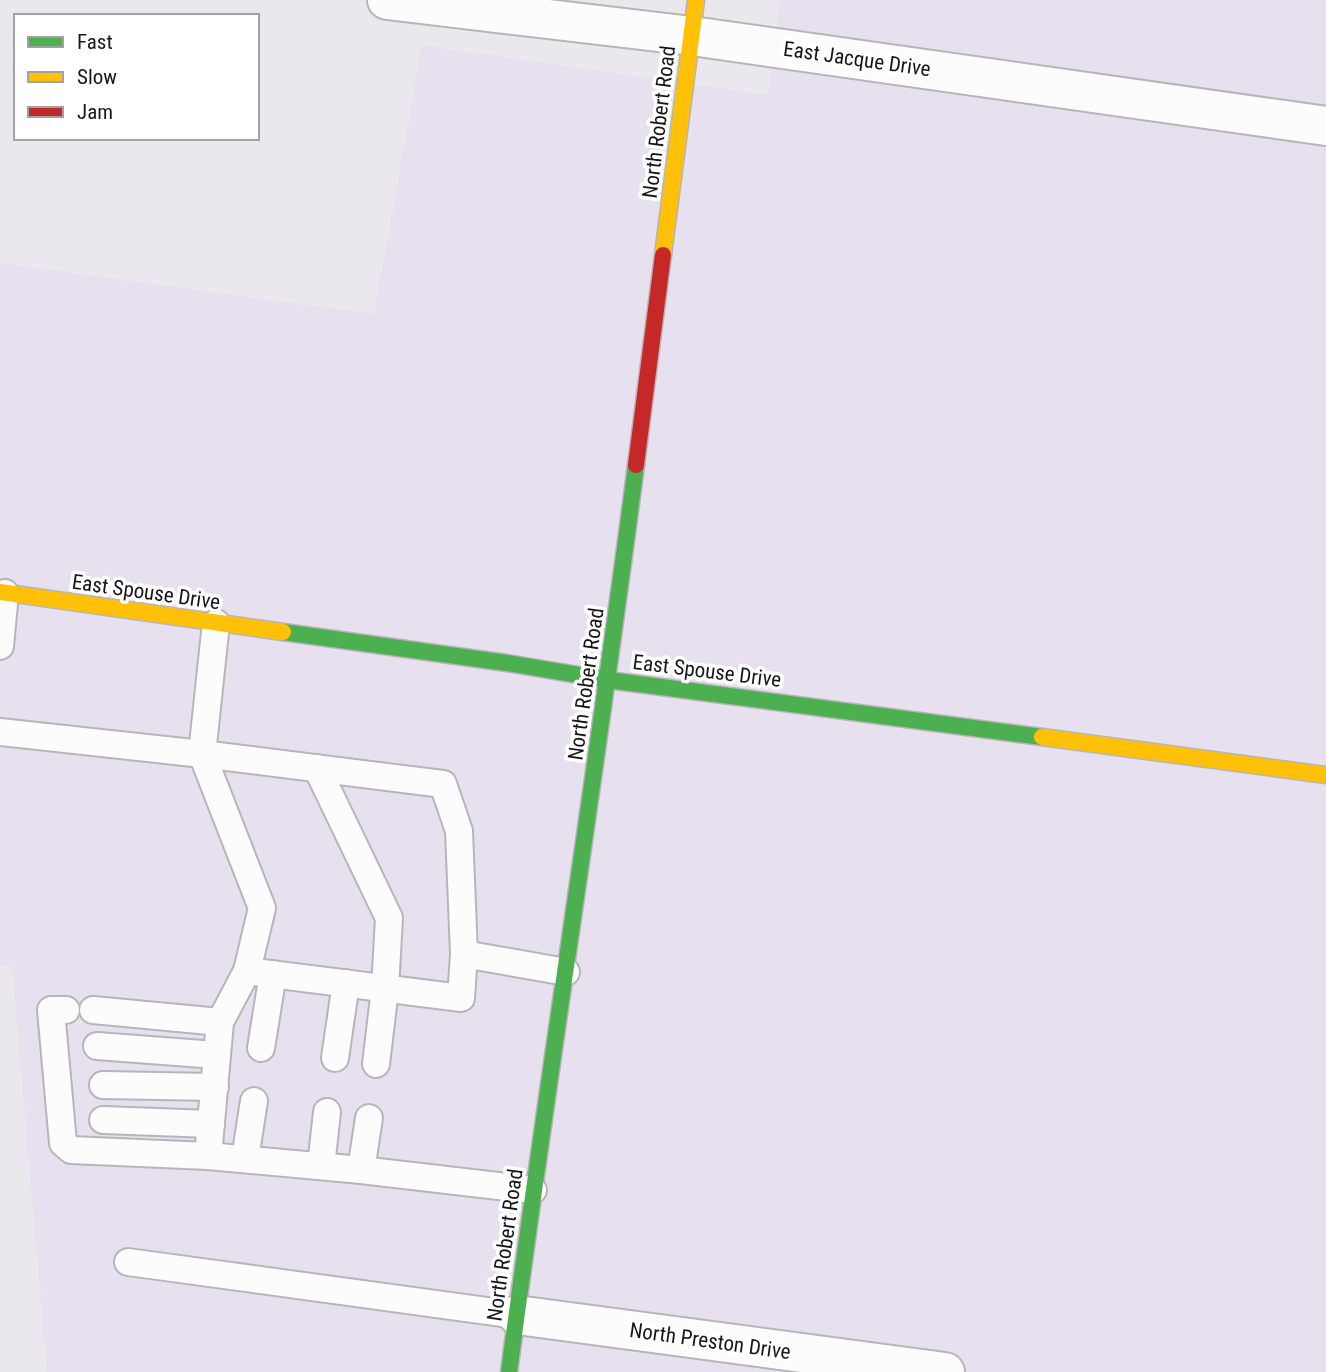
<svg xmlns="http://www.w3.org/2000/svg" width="1326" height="1372" font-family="'Roboto Condensed',sans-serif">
<rect width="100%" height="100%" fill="#ebe8ed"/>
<!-- commercial -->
<path fill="#e7e1ef" d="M 781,0 L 1326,0 L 1326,1372 L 47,1372 L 12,968 L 0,966 L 0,263 L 374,314 L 422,45 L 768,95 Z"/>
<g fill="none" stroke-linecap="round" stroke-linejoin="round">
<!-- lane casing -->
<g stroke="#b7b5b9" stroke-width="30">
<g id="lane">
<path d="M 216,623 L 202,754 L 443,784 L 459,831 L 464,954"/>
<path d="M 0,646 L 5,593"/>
<path d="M 0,732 L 202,754 L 262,908 L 247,971 L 461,998 L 464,954 L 566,972"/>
<path d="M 317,768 L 389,918 L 385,989 L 376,1064"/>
<path d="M 66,1010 L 51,1010 L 63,1143 L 71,1150 L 208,1156 L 361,1170 L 533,1190"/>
<path d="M 93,1010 L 220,1022"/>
<path d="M 97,1046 L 216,1055"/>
<path d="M 261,1048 L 273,974"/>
<path d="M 335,1058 L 346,983"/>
<path d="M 103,1085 L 215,1087"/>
<path d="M 103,1120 L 211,1124"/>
<path d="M 208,1156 L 220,1022 L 247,971"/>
<path d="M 245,1159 L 254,1101"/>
<path d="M 321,1166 L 327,1112"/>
<path d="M 361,1170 L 369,1118"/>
<path d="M 128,1262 L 517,1315"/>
</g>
</g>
<!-- street casing -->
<g stroke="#b7b5b9" stroke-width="42">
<g id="street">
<path d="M 387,0 L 692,36 L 1326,126"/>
<path d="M 517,1315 L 945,1372"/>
</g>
</g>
<!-- fast casing -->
<g stroke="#b7b5b9" stroke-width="19">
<g id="fast">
<path d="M 283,632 L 507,663 L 608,680 L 1042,737"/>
<path d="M 509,1372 C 549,1069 597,768 636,465"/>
</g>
</g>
<!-- slow casing -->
<g stroke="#b7b5b9" stroke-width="19">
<g id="slow">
<path d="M 663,255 L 696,0"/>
<path d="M 0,592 L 283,632"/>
<path d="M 1042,737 L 1326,775"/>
</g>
</g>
<!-- jam casing -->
<g stroke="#b7b5b9" stroke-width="19">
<path id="jam" d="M 636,465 L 663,255"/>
</g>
<!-- lane -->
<use href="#lane" stroke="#fcfcfc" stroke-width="26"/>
<!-- street -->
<use href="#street" stroke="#fcfcfc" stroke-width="38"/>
<!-- fast -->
<use href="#fast" stroke="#4caf50" stroke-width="16"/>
<!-- slow -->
<use href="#slow" stroke="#ffc107" stroke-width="16"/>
<!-- jam -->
<use href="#jam" stroke="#c62828" stroke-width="16"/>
</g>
<g text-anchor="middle" stroke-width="7" stroke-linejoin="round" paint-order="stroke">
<!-- street labels -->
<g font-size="21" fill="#171618" stroke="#fff">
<text transform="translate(857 59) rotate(8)" y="7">East Jacque Drive</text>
<text transform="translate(659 122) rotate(-83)" y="7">North Robert Road</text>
<text transform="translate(146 592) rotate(8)" y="7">East Spouse Drive</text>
<text transform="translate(707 671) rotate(7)" y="7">East Spouse Drive</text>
<text transform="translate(586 684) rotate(-82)" y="7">North Robert Road</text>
<text transform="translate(505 1245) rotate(-82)" y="7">North Robert Road</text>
<text transform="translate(710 1341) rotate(8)" y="7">North Preston Drive</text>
</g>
</g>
<!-- legend -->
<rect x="14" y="14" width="245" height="126" fill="#ffffff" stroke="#a2a2a3" stroke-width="2"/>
<rect x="28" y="37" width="35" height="10" fill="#4caf50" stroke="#a2a2a3" stroke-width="2"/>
<text x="77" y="49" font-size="21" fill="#171618">Fast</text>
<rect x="28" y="72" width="35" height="10" fill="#ffc107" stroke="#a2a2a3" stroke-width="2"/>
<text x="77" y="84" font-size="21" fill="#171618">Slow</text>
<rect x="28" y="107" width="35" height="10" fill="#c62828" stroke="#a2a2a3" stroke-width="2"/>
<text x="77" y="119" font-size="21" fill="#171618">Jam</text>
</svg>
